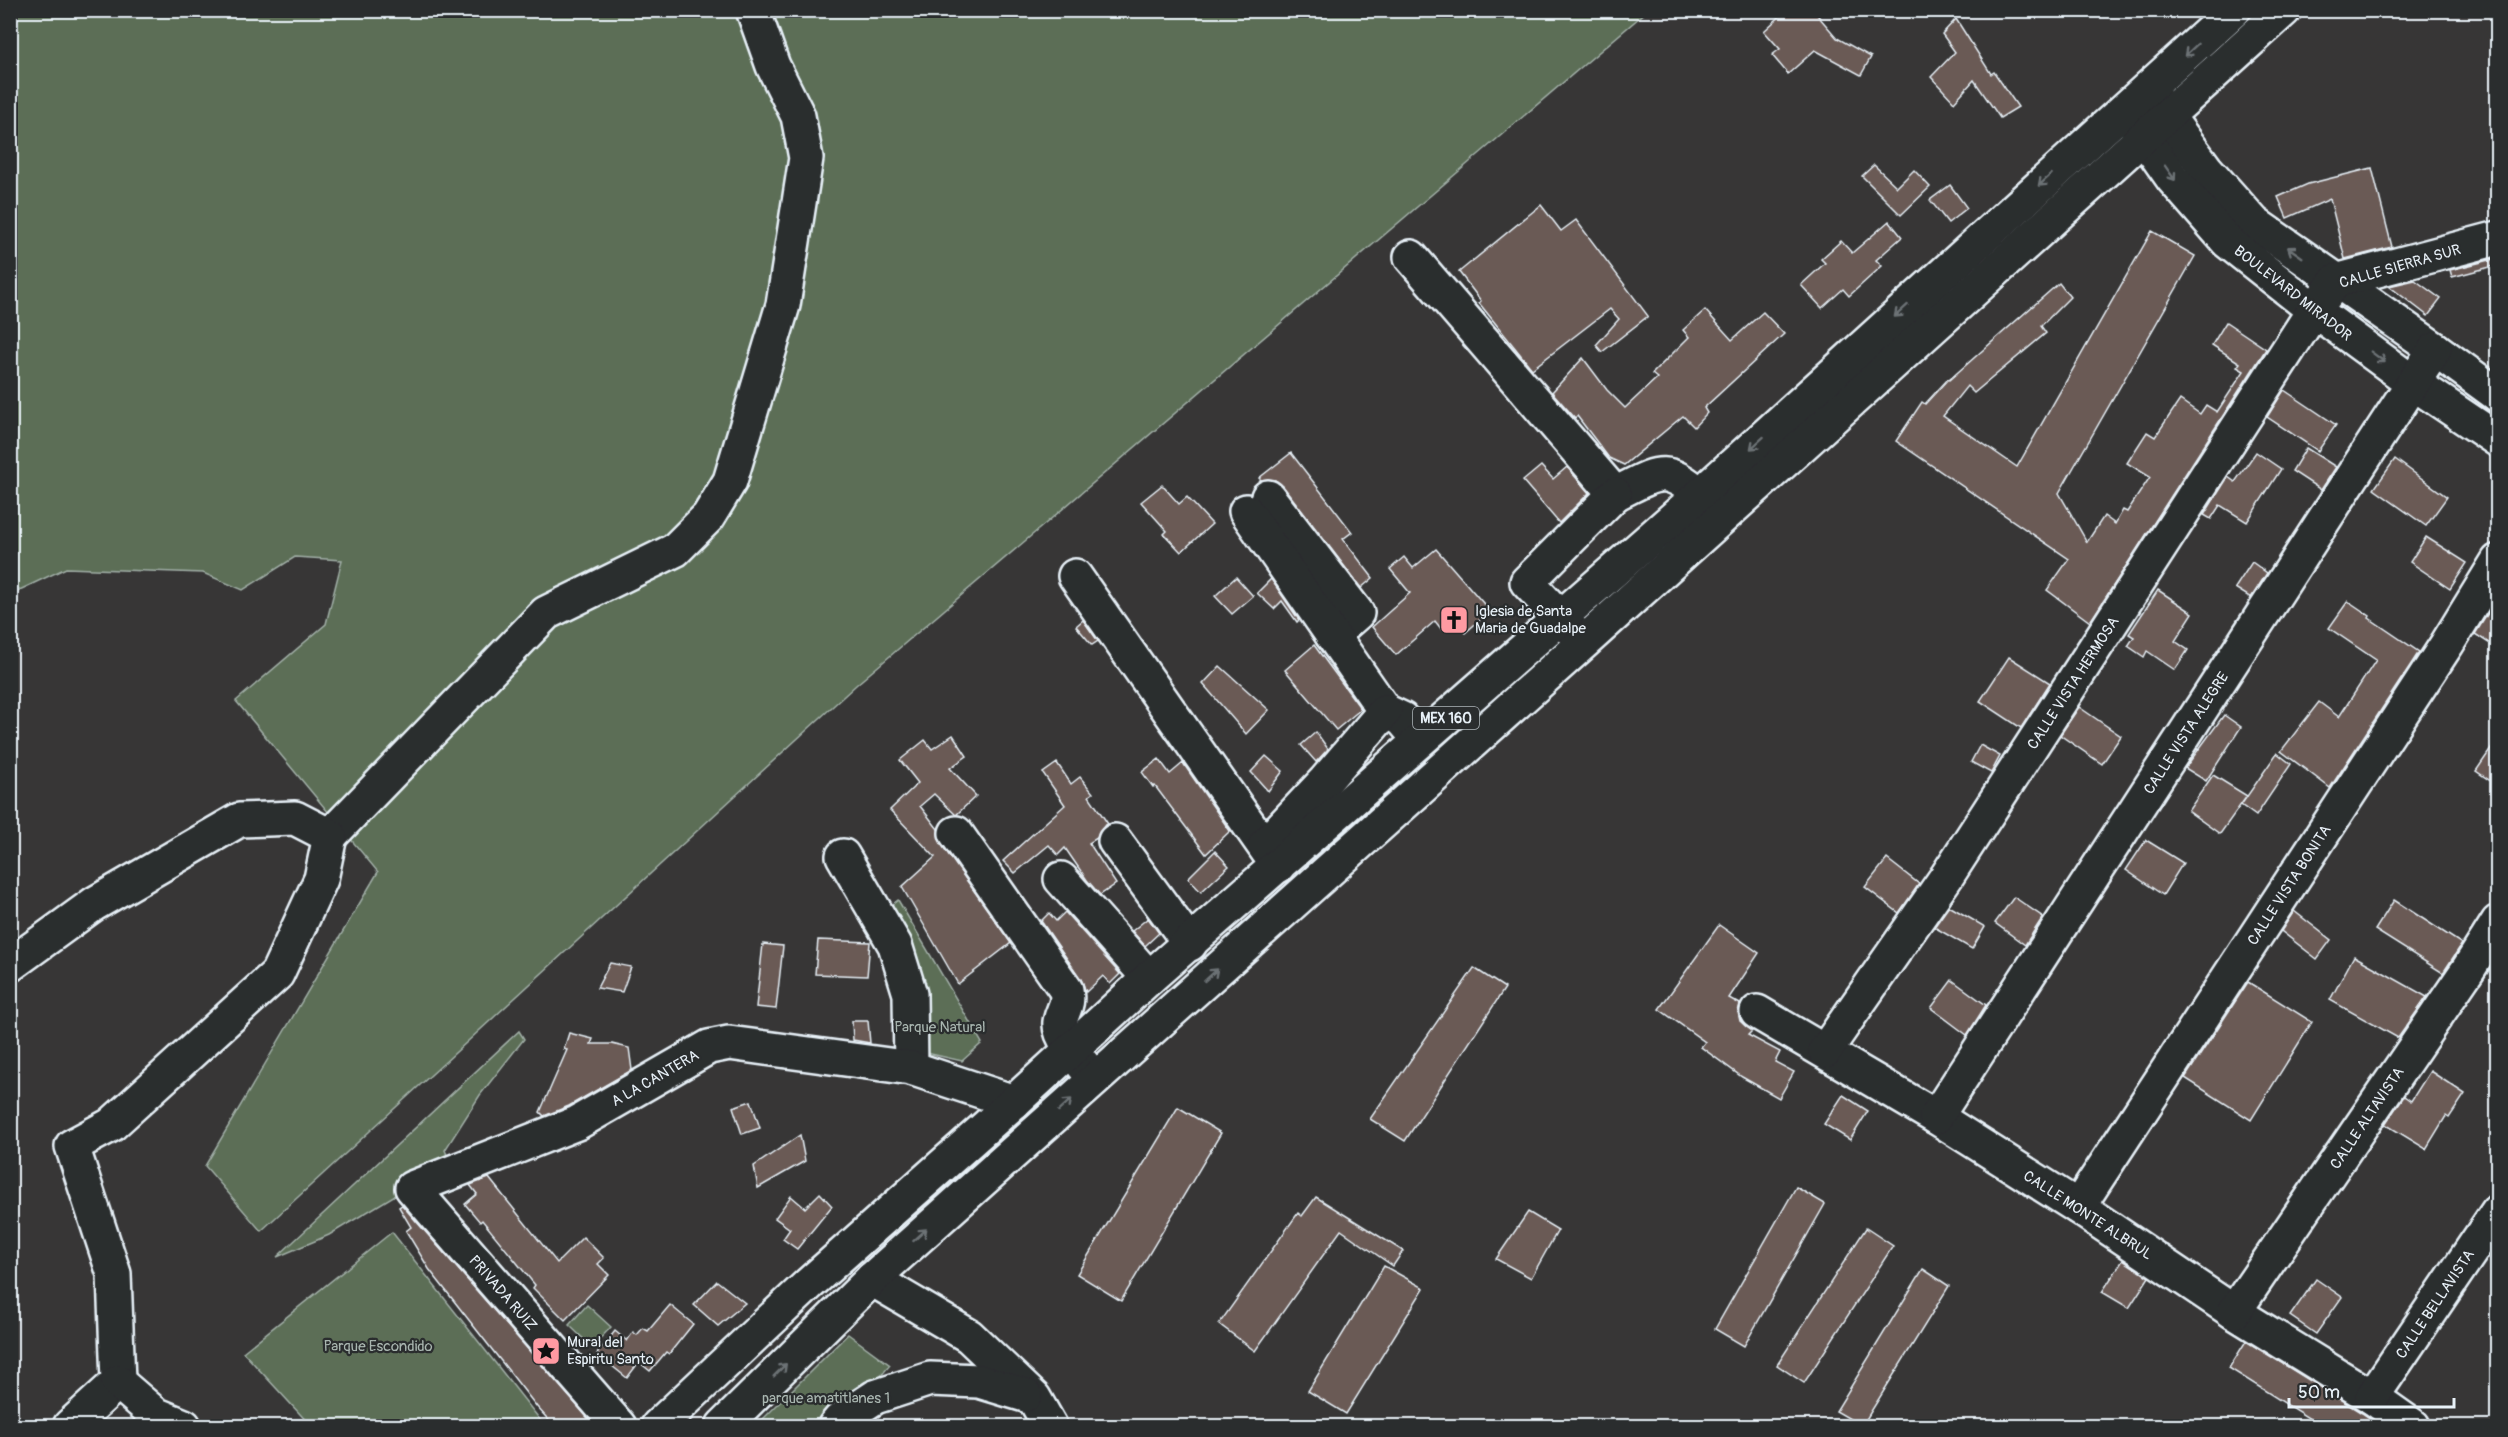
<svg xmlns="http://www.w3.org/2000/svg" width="2508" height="1437" font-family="Pangolin,sans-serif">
<rect width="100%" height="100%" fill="#373636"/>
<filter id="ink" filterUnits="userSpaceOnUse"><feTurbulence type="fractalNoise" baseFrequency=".0167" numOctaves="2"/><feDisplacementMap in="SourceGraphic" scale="12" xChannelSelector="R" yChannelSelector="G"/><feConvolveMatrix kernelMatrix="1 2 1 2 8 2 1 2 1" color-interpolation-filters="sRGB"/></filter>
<g filter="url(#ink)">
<!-- green -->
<g fill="#5c6e57" stroke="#a2b0a8" stroke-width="1.5">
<path d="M 10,11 L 1647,11 L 856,685 L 261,1231 L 205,1166 L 378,872 L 236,701 L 326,624 L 342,560 L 295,557 L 243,590 L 203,573 L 66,568 L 11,594 Z"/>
<path d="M 898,900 L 982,1043 L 962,1061 L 913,1050 L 880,914 Z"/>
<path d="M 519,1031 L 524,1039 L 480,1095 L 445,1150 L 450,1162 L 329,1235 L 277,1257 Z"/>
<path d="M 392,1232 L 545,1426 L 311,1426 L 243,1352 Z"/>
<path d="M 587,1305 L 611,1327 L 592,1347 L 569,1325 Z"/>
<path d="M 848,1334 L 890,1365 L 839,1426 L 756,1426 Z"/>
</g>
<!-- building -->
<g fill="#6b5a55" stroke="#e8f1f8" stroke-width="1.5">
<path d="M 1787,10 L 1813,10 L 1837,38 L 1871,57 L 1861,75 L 1815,50 L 1788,74 L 1772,55 L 1780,49 L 1764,31 Z"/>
<path d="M 1956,19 L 1991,74 L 1994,72 L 2018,107 L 2000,118 L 1974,80 L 1954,102 L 1931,77 L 1955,52 L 1942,34 Z"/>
<path d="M 1874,165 L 1897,187 L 1914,170 L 1930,187 L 1901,215 L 1862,176 Z"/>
<path d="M 2372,168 L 2392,247 L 2345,259 L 2330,199 L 2287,218 L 2278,197 L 2308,184 Z"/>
<path d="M 1950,185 L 1967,208 L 1948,223 L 1930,200 Z"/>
<path d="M 1541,205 L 1561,231 L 1576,220 L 1648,316 L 1602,352 L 1596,345 L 1619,319 L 1610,309 L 1532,369 L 1479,303 L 1481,301 L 1459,272 Z"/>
<path d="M 1889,221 L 1902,237 L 1876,260 L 1882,266 L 1849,296 L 1843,289 L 1822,308 L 1801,285 L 1825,263 L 1821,259 L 1841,241 L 1852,253 Z"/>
<path d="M 2152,231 L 2195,256 L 2059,493 L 2087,542 L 2104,516 L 2115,524 L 2123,510 L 2127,512 L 2150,477 L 2127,463 L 2147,432 L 2155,437 L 2180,400 L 2200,414 L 2206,405 L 2217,412 L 2244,371 L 2237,367 L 2240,363 L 2212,345 L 2226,322 L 2266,349 L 2090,622 L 2047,590 L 2069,559 L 1896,441 L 1922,402 L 1925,404 L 1948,379 L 1949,380 L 2059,283 L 2070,297 L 2041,326 L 2046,333 L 1974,393 L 1967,386 L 1943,416 L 2017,467 Z"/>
<path d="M 2498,258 L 2498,265 L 2452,277 L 2450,270 Z"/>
<path d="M 2415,280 L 2441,299 L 2428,316 L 2389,286 Z"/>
<path d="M 1705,310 L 1732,340 L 1763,312 L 1784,334 L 1704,408 L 1707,413 L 1694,427 L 1683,416 L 1624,465 L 1609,458 L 1577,416 L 1575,418 L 1552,392 L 1583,358 L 1607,390 L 1625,408 L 1657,378 L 1652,374 L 1689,337 L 1683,330 Z"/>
<path d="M 2284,390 L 2336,425 L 2318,451 L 2267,417 Z"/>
<path d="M 2306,448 L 2336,467 L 2321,490 L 2292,471 Z"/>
<path d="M 2256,452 L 2281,469 L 2247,522 L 2220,505 L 2211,519 L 2204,515 L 2228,477 L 2235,482 Z"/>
<path d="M 1291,453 L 1352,532 L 1343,539 L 1373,578 L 1361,588 L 1283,486 L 1275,480 L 1261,480 L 1259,478 Z"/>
<path d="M 2395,459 L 2447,497 L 2426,526 L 2374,489 Z"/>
<path d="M 1541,466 L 1553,479 L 1567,467 L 1589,493 L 1559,523 L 1523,481 Z"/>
<path d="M 1162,485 L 1179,504 L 1187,497 L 1212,524 L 1181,552 L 1164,534 L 1167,531 L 1141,502 Z"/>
<path d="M 2426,537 L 2467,563 L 2450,589 L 2410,562 Z"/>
<path d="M 1436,549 L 1490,611 L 1465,633 L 1454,620 L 1442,630 L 1435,621 L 1396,655 L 1372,627 L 1410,593 L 1390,569 L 1404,557 L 1413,568 Z"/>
<path d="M 2252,562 L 2267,573 L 2251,598 L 2235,588 Z"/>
<path d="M 1236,577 L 1253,596 L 1232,614 L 1215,596 Z"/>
<path d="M 1271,579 L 1299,620 L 1297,622 L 1282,601 L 1274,609 L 1257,593 Z"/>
<path d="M 2158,590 L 2193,613 L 2175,641 L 2188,650 L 2175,670 L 2147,651 L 2144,657 L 2128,646 L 2134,637 L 2129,634 Z"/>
<path d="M 2348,601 L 2370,616 L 2369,618 L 2419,652 L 2330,788 L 2281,751 L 2319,702 L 2339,717 L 2376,660 L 2329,628 Z"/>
<path d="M 2490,610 L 2498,615 L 2498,649 L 2475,634 Z"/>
<path d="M 1083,620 L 1098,641 L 1092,645 L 1076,626 Z"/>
<path d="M 1314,645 L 1361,709 L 1336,730 L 1285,670 Z"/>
<path d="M 2009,657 L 2050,683 L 2021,728 L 1980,701 Z"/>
<path d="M 1220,666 L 1269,710 L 1246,734 L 1203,684 Z"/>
<path d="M 2079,707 L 2121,736 L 2102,764 L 2060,735 Z"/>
<path d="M 2224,715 L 2241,727 L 2206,781 L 2185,768 Z"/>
<path d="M 1316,732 L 1328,749 L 1316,762 L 1301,745 Z"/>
<path d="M 953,735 L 967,756 L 950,768 L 976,796 L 956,815 L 934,794 L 920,806 L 938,829 L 941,844 L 1011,943 L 958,984 L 902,887 L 935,857 L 890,810 L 918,783 L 900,760 L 925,740 L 932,749 Z"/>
<path d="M 2498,739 L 2498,786 L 2476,771 Z"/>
<path d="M 1980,745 L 2000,756 L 1991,773 L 1971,762 Z"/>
<path d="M 2277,753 L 2291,764 L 2256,816 L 2241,805 Z"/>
<path d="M 1266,756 L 1283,771 L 1268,791 L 1251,772 Z"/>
<path d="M 1159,759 L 1170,774 L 1183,763 L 1230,831 L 1206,854 L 1155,786 L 1153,787 L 1142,772 Z"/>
<path d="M 1057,763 L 1071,784 L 1080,777 L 1093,793 L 1089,796 L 1108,824 L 1104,826 L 1097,838 L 1089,843 L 1116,884 L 1100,895 L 1087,880 L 1065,848 L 1058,855 L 1049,845 L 1015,873 L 1003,861 L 1065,805 L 1043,773 Z"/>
<path d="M 2213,775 L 2247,796 L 2220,834 L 2188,811 Z"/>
<path d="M 2146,840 L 2183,863 L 2163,895 L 2126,870 Z"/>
<path d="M 1215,851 L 1229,866 L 1201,892 L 1188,878 Z"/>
<path d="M 1887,859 L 1919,884 L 1899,913 L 1865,887 Z"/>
<path d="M 2014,897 L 2043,917 L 2025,945 L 1995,923 Z"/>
<path d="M 2394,900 L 2462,944 L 2443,973 L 2375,930 Z"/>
<path d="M 1949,906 L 1985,927 L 1972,949 L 1934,927 Z"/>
<path d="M 2294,911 L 2331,940 L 2317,959 L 2281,931 Z"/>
<path d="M 1065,912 L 1120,974 L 1110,984 L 1103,976 L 1086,992 L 1081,979 L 1041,921 L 1049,913 L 1056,921 Z"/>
<path d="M 1148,918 L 1159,933 L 1145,946 L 1132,931 Z"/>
<path d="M 1719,925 L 1759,953 L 1729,998 L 1740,1004 L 1738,1012 L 1740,1021 L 1752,1031 L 1748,1035 L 1780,1052 L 1775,1062 L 1794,1072 L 1779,1098 L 1742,1077 L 1701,1047 L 1705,1042 L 1659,1009 Z"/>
<path d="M 818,940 L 870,942 L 867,976 L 815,974 Z"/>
<path d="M 763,944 L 783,946 L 776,1009 L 756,1007 Z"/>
<path d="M 2354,956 L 2427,997 L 2398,1038 L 2330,1000 Z"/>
<path d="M 610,963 L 631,967 L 622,992 L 597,988 Z"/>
<path d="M 1474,968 L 1505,988 L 1405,1141 L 1370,1119 Z"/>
<path d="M 1952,980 L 1986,1005 L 1967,1035 L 1931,1008 Z"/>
<path d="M 2248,982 L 2312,1022 L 2251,1120 L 2185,1078 Z"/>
<path d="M 852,1021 L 868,1021 L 870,1043 L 853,1040 Z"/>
<path d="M 569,1033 L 593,1039 L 591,1044 L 612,1044 L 629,1048 L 632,1070 L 569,1106 L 544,1116 L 540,1112 L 567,1050 L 564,1049 Z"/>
<path d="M 2430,1071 L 2465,1094 L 2449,1118 L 2446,1116 L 2426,1149 L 2385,1124 L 2404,1096 L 2411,1101 Z"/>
<path d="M 1843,1095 L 1868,1111 L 1850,1140 L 1824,1124 Z"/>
<path d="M 751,1101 L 760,1128 L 742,1134 L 733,1107 Z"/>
<path d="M 1178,1107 L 1221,1133 L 1121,1301 L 1077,1274 Z"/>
<path d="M 800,1135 L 805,1161 L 758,1188 L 754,1166 Z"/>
<path d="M 489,1178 L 557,1263 L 583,1237 L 604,1258 L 598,1264 L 609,1275 L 565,1320 L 533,1288 L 535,1285 L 482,1220 L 480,1222 L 465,1204 L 477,1194 L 470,1185 Z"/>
<path d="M 1796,1187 L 1825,1204 L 1744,1346 L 1715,1329 Z"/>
<path d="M 820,1193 L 832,1206 L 797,1249 L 783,1239 L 790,1229 L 775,1218 L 791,1196 L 805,1208 Z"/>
<path d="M 1316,1197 L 1403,1251 L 1393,1266 L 1341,1230 L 1255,1351 L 1219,1324 L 1298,1213 L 1302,1216 Z"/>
<path d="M 402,1205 L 595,1426 L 554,1426 L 537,1407 L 429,1269 L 406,1231 L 411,1227 L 399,1207 Z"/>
<path d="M 1528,1212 L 1558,1230 L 1531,1278 L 1496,1259 Z"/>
<path d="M 1866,1228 L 1893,1246 L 1804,1383 L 1777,1365 Z"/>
<path d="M 2123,1260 L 2149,1277 L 2129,1308 L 2102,1292 Z"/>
<path d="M 1384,1266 L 1424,1288 L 1346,1414 L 1308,1391 Z"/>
<path d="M 1923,1269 L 1949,1286 L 1862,1426 L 1836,1411 Z"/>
<path d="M 2316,1279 L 2342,1297 L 2316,1334 L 2290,1316 Z"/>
<path d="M 717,1281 L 745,1303 L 718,1326 L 694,1305 Z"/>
<path d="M 670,1305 L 693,1324 L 669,1354 L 666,1352 L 650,1371 L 639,1362 L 627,1378 L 597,1354 L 615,1331 L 627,1341 L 633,1332 L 637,1335 L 643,1328 L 648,1331 Z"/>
<path d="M 2246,1341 L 2362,1413 L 2381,1426 L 2321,1426 L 2229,1368 Z"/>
</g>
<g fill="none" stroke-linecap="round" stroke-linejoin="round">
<!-- minor casing -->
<g stroke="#e8f1f8" stroke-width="38">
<g id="minor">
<path d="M 2151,94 L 2206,169 L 2254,223 L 2435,349 L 2498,395"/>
<path d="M 2128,115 L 2173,179 L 2227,241 L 2314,310 L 2412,382 L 2498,440"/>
<path d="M 1411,257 L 1615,494 C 1655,475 1663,462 1700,495"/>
<path d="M 1268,497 L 1357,613 L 1332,635"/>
<path d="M 1246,511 L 1385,711 L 1402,719 L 1420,740"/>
<path d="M 1075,576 L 1278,866"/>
<path d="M 1580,639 L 1527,582 L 1615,494"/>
<path d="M 956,833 L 1066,990 C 1069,1006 1063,1008 1060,1022 C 1057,1037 1085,1067 1095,1079"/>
<path d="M 330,836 L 546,613 L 675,550 L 708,517 L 730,481 L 783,305 L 806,158 L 798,116 L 773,66 L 753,10"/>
<path d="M 1115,841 L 1190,944"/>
<path d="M 1265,845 L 1325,781 L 1385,711"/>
<path d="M 843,856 L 895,945 L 910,994 L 911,1068"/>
<path d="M 1061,879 L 1149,978"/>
<path d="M 10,965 L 94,904 L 239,820 L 295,818 L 330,836 L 321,879 L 277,974 L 111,1125 L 72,1146 L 114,1274 L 118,1382 L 70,1426"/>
<path d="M 1757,1012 L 1936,1117 L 2078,1207 L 2234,1312 L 2372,1397 L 2413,1426"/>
<path d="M 1825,1051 L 1947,876 L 2314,310 L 2336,281 L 2498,238"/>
<path d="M 1936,1117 L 2435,349"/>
<path d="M 2078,1207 L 2447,644 L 2498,561"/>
<path d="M 872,1279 L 969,1336 L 1034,1398 L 1050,1426"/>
<path d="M 2234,1312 L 2469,968 L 2498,922"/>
<path d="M 118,1382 L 155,1414 L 184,1426"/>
<path d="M 2372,1397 L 2498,1211"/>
<path d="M 619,1426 L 412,1188 L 577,1123 L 709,1047 L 729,1043 L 911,1068 L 1014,1102"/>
<path d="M 835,1426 L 840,1420 L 875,1397 L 930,1379 L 979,1381 L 1025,1395"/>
</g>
</g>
<!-- major casing -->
<g stroke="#e8f1f8" stroke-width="38">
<g id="major">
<path d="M 658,1426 L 809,1284 L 1014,1102 L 1149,978 L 1700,495 L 2234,10"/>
<path d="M 723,1426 L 872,1279 L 1583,643 L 2284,10"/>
</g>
</g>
<!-- minor -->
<use href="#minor" stroke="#2a2d2e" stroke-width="33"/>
<!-- major -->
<use href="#major" stroke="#2a2d2e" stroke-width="33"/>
</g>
<!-- one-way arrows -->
<defs><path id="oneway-shaft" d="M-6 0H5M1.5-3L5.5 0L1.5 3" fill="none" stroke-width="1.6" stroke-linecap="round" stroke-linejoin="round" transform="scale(1.5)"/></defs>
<g stroke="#6c7275">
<use href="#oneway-shaft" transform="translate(2191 50) rotate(137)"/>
<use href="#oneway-shaft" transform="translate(2170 173) rotate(55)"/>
<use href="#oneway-shaft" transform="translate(2045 180) rotate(138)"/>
<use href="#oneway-shaft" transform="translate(2295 252) rotate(-145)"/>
<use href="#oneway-shaft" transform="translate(1901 311) rotate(138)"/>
<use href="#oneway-shaft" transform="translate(2378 357) rotate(37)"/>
<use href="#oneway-shaft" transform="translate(1757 443) rotate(138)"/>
<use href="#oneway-shaft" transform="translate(1211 975) rotate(-42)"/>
<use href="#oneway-shaft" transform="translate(1065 1105) rotate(-42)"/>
<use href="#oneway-shaft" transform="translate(920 1235) rotate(-42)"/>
<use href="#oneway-shaft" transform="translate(780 1370) rotate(-45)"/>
</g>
</g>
<!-- icons -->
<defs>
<g id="church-square" transform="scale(1.5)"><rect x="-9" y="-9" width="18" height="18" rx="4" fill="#ff9aa2" stroke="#2a2d2e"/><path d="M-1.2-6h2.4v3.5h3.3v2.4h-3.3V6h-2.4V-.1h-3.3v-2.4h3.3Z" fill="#111"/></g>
<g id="sight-square" transform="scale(1.5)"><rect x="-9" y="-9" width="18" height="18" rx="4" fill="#ff9aa2" stroke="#2a2d2e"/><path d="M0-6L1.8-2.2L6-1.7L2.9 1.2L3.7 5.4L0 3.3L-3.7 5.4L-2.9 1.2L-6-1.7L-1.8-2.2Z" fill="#111"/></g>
</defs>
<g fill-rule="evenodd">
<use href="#church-square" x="1454" y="620"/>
<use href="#sight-square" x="546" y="1351"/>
</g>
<g text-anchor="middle" stroke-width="4.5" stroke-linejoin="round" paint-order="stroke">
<!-- shield labels -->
<rect fill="#2a2d2e" stroke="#afb6bb" stroke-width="1.5" x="1413" y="707" width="66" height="22" rx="4.5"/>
<g font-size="14" font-weight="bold" fill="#e8f1f8">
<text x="1446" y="723">MEX 160</text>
</g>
<!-- street labels -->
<g font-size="15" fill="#e8f1f8" stroke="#2a2d2e">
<text transform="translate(2400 266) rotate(-16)" y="5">CALLE SIERRA SUR</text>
<text transform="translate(2293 293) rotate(38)" y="5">BOULEVARD MIRADOR</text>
<text transform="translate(2073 683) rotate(-57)" y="5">CALLE VISTA HERMOSA</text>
<text transform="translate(2186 733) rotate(-57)" y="5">CALLE VISTA ALEGRE</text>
<text transform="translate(2289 885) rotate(-57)" y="5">CALLE VISTA BONITA</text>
<text transform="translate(655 1078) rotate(-30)" y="5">A LA CANTERA</text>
<text transform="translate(2367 1118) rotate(-56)" y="5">CALLE ALTAVISTA</text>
<text transform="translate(2088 1215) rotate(33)" y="5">CALLE MONTE ALBRUL</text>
<text transform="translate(503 1293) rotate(49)" y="5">PRIVADA RUIZ</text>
<text transform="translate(2435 1304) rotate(-56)" y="5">CALLE BELLAVISTA</text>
</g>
<!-- poi labels -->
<g font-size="15" fill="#e8f1f8" stroke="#2a2d2e" text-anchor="start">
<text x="1475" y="616">Iglesia de Santa<tspan x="1475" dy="17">Maria de Guadalpe</tspan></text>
<text x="567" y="1347">Mural del<tspan x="567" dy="17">Espiritu Santo</tspan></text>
</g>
<!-- park labels -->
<g font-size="15" fill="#a9b6b0" stroke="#2a2d2e">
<text x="940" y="1032">Parque Natural</text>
<text x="378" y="1351">Parque Escondido</text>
<text x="826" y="1403">parque amatitlanes 1</text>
</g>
</g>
<!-- margin -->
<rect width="2508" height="1437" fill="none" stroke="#2a2d2e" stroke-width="36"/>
<rect x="18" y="18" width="2472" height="1401" fill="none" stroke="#e8f1f8" stroke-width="2" filter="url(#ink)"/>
<!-- scale -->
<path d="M2289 1398v9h165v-9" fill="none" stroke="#e8f1f8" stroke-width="3"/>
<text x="2298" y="1398" font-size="18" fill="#e8f1f8" stroke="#2a2d2e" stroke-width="4.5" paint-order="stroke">50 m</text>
</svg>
